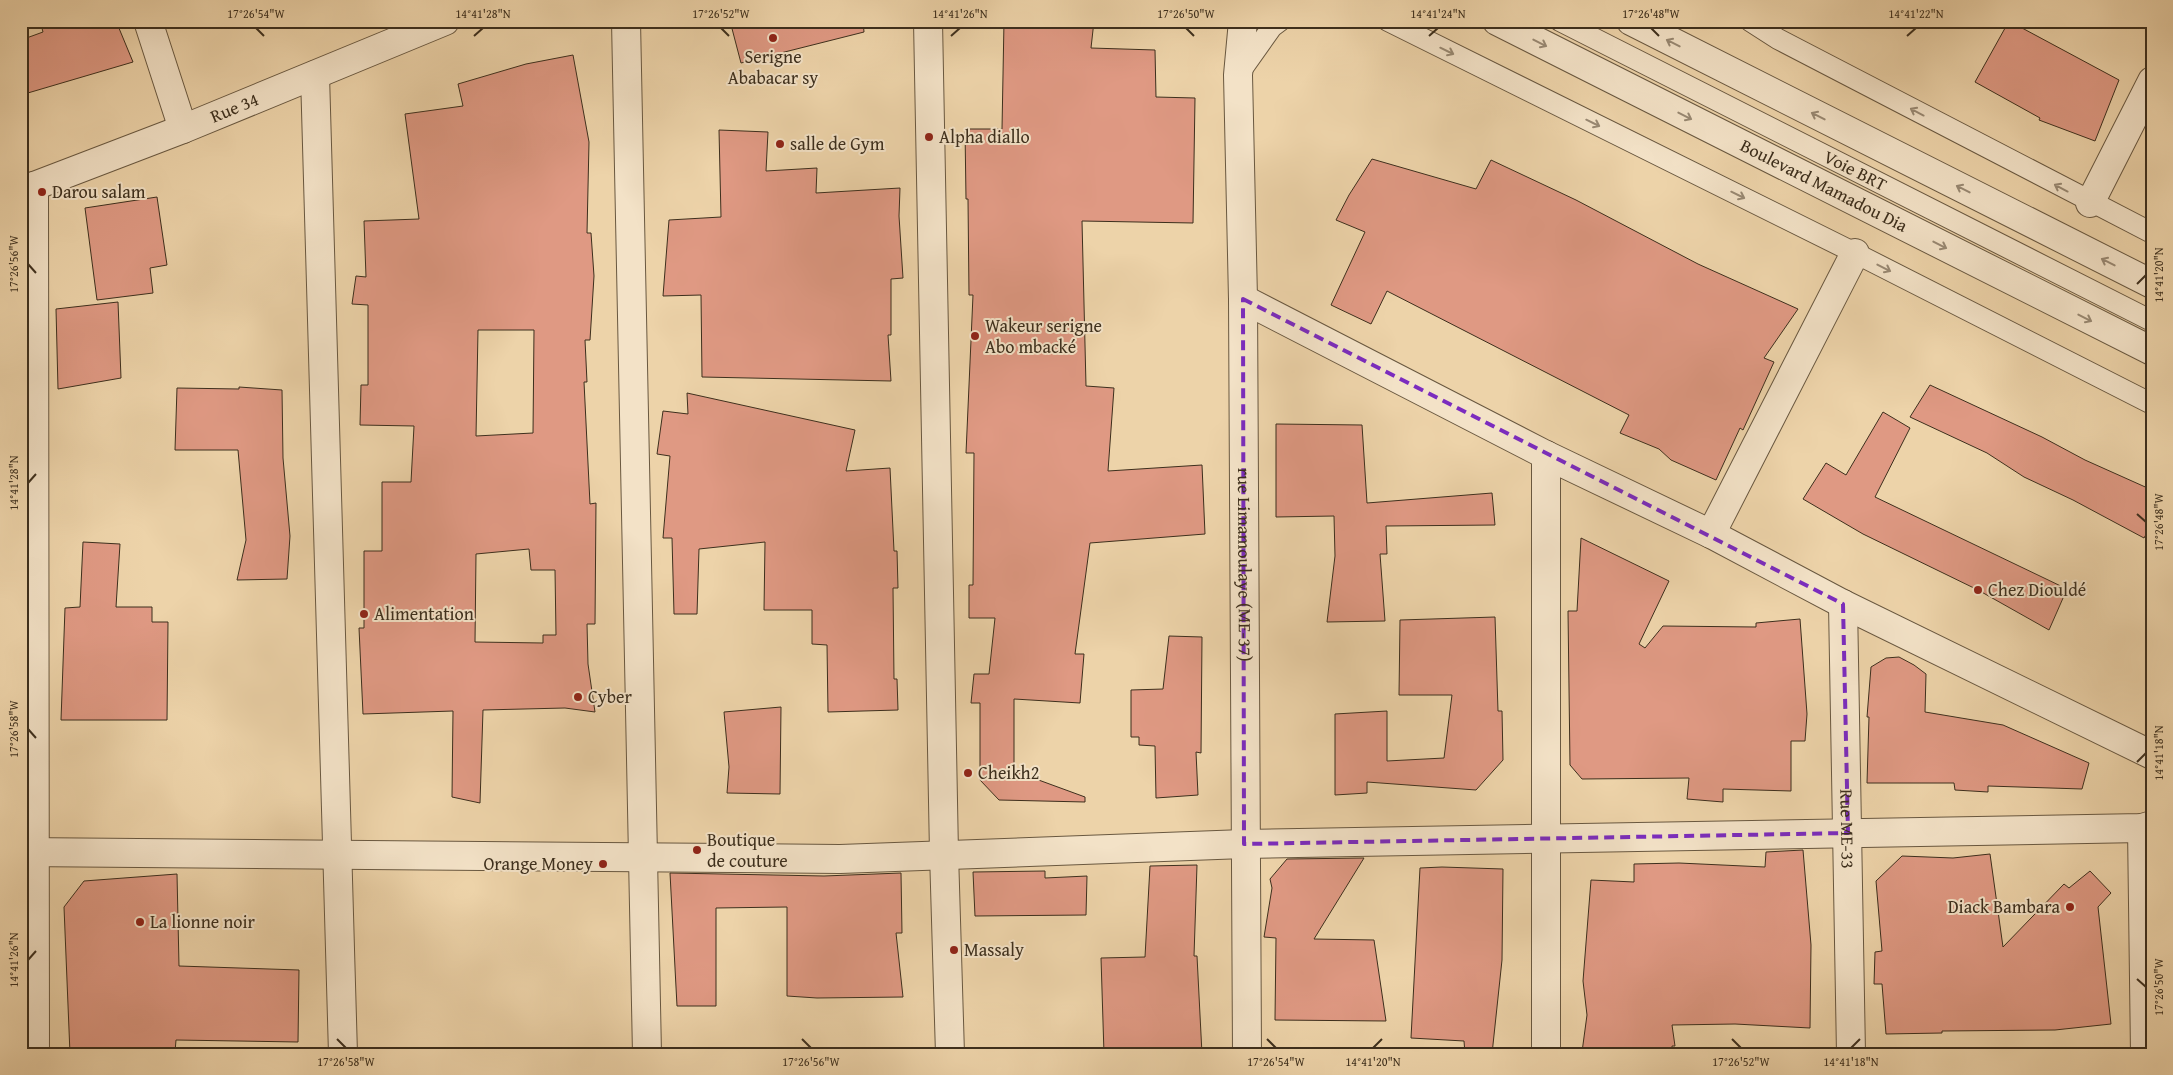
<svg xmlns="http://www.w3.org/2000/svg" width="2173" height="1075" font-family="'Gentium Book Plus',serif">
<rect width="100%" height="100%" fill="#edd3a9"/>
<filter id="stains"><feTurbulence type="fractalNoise" baseFrequency=".004" numOctaves="4"/><feColorMatrix values="0 0 0 0 .2 0 0 0 0 .09 0 0 0 0 .02 0 0 0 .5 -.17"/></filter>
<radialGradient id="worn" r=".72"><stop offset=".6" stop-color="#630" stop-opacity="0"/><stop offset="1" stop-color="#630" stop-opacity=".3"/></radialGradient>
<!-- building -->
<g fill="#df9983" stroke="#3d2f1d" fill-rule="evenodd">
<path d="M 40,21 L 116,21 L 133,62 L 21,95 L 21,40 L 43,32 Z"/>
<path d="M 730,21 L 863,21 L 864,32 L 741,63 Z"/>
<path d="M 1004,21 L 1094,21 L 1091,48 L 1155,50 L 1156,97 L 1195,98 L 1193,223 L 1082,221 L 1086,386 L 1114,388 L 1108,471 L 1202,465 L 1205,534 L 1090,543 L 1075,654 L 1084,654 L 1080,703 L 1014,699 L 1014,771 L 1085,797 L 1085,802 L 999,800 L 980,780 L 980,703 L 971,703 L 974,674 L 989,674 L 995,618 L 969,618 L 969,585 L 973,585 L 974,453 L 966,453 L 973,295 L 969,295 L 968,199 L 966,199 L 965,129 L 1002,129 Z"/>
<path d="M 2009,21 L 2119,80 L 2095,141 L 2039,120 L 2040,118 L 1975,82 Z"/>
<path d="M 573,55 L 589,142 L 587,233 L 591,233 L 594,276 L 590,340 L 585,340 L 587,382 L 584,382 L 590,504 L 596,503 L 595,624 L 587,624 L 588,664 L 595,712 L 565,708 L 483,710 L 480,803 L 452,797 L 453,711 L 363,714 L 359,628 L 364,628 L 364,551 L 382,551 L 382,482 L 411,482 L 414,426 L 360,425 L 361,385 L 368,385 L 368,305 L 352,304 L 356,276 L 366,277 L 364,221 L 419,219 L 405,114 L 463,106 L 458,84 L 526,64 ZM 478,330 L 534,330 L 533,433 L 476,436 ZM 529,549 L 531,570 L 555,570 L 556,635 L 543,635 L 543,643 L 475,642 L 476,554 Z"/>
<path d="M 719,130 L 768,132 L 766,171 L 817,168 L 816,193 L 900,188 L 899,216 L 903,278 L 891,279 L 891,335 L 888,335 L 891,381 L 702,377 L 701,295 L 663,296 L 669,220 L 721,217 Z"/>
<path d="M 1372,159 L 1476,189 L 1491,160 L 1576,200 L 1698,264 L 1798,309 L 1764,358 L 1774,362 L 1743,430 L 1740,428 L 1716,480 L 1671,460 L 1659,449 L 1620,433 L 1629,415 L 1387,291 L 1371,324 L 1331,305 L 1365,232 L 1336,220 L 1349,195 Z"/>
<path d="M 157,197 L 167,265 L 150,268 L 153,293 L 97,300 L 85,208 Z"/>
<path d="M 118,302 L 121,378 L 58,389 L 56,309 Z"/>
<path d="M 1930,385 L 2042,437 L 2085,460 L 2152,490 L 2152,524 L 2144,538 L 2073,500 L 2024,477 L 1987,453 L 1910,417 Z"/>
<path d="M 239,387 L 282,390 L 283,458 L 290,536 L 287,579 L 237,580 L 246,540 L 238,450 L 175,450 L 177,388 L 239,389 Z"/>
<path d="M 687,393 L 855,430 L 846,471 L 890,468 L 894,551 L 897,551 L 898,588 L 893,588 L 894,679 L 897,679 L 898,710 L 828,712 L 827,645 L 812,644 L 812,610 L 764,610 L 765,542 L 699,549 L 697,614 L 674,614 L 672,538 L 663,538 L 670,456 L 657,454 L 663,411 L 688,414 Z"/>
<path d="M 1883,412 L 1910,428 L 1875,497 L 2067,589 L 2049,630 L 1978,590 L 1863,534 L 1803,499 L 1826,463 L 1846,475 Z"/>
<path d="M 1276,424 L 1362,425 L 1367,503 L 1492,493 L 1495,525 L 1386,526 L 1387,554 L 1380,554 L 1385,621 L 1327,622 L 1335,556 L 1334,516 L 1276,517 Z"/>
<path d="M 1581,538 L 1669,581 L 1639,644 L 1645,648 L 1663,626 L 1756,627 L 1756,623 L 1800,619 L 1807,714 L 1805,741 L 1791,741 L 1791,791 L 1723,789 L 1723,802 L 1687,799 L 1689,778 L 1582,779 L 1570,765 L 1568,611 L 1577,611 Z"/>
<path d="M 83,542 L 120,544 L 116,607 L 152,607 L 152,622 L 168,622 L 167,720 L 61,720 L 65,608 L 80,607 Z"/>
<path d="M 1495,617 L 1498,711 L 1502,711 L 1503,760 L 1476,790 L 1367,782 L 1367,793 L 1335,795 L 1335,714 L 1387,711 L 1387,761 L 1444,758 L 1452,695 L 1399,695 L 1400,620 Z"/>
<path d="M 1169,636 L 1202,637 L 1201,753 L 1196,752 L 1198,795 L 1156,798 L 1155,746 L 1139,745 L 1139,737 L 1131,737 L 1131,690 L 1163,689 Z"/>
<path d="M 1899,657 L 1914,665 L 1926,674 L 1925,712 L 2003,725 L 2089,763 L 2082,789 L 1988,786 L 1988,792 L 1955,790 L 1954,783 L 1867,783 L 1869,717 L 1867,717 L 1871,667 L 1886,658 Z"/>
<path d="M 781,707 L 780,794 L 727,793 L 729,767 L 724,712 Z"/>
<path d="M 1803,850 L 1811,945 L 1810,1028 L 1735,1024 L 1672,1025 L 1675,1046 L 1672,1046 L 1672,1054 L 1582,1052 L 1587,1015 L 1583,981 L 1591,880 L 1634,882 L 1634,864 L 1679,863 L 1765,867 L 1766,852 Z"/>
<path d="M 1990,854 L 2003,947 L 2064,884 L 2069,888 L 2090,871 L 2111,893 L 2098,907 L 2111,1024 L 2055,1030 L 1942,1031 L 1942,1033 L 1886,1034 L 1882,984 L 1874,984 L 1875,952 L 1882,951 L 1876,881 L 1902,856 L 1953,858 Z"/>
<path d="M 1364,858 L 1314,939 L 1374,940 L 1386,1021 L 1275,1020 L 1276,938 L 1264,937 L 1272,888 L 1270,879 L 1287,859 Z"/>
<path d="M 1197,865 L 1194,956 L 1197,956 L 1202,1054 L 1104,1054 L 1101,958 L 1145,957 L 1150,866 Z"/>
<path d="M 1442,867 L 1503,869 L 1502,960 L 1492,1054 L 1465,1054 L 1464,1041 L 1411,1038 L 1420,868 Z"/>
<path d="M 1045,871 L 1045,878 L 1087,876 L 1086,915 L 975,916 L 973,872 Z"/>
<path d="M 670,873 L 824,876 L 901,873 L 902,933 L 896,933 L 903,997 L 817,998 L 787,996 L 787,907 L 716,908 L 716,1006 L 677,1006 Z"/>
<path d="M 177,874 L 179,966 L 299,970 L 298,1042 L 176,1040 L 175,1052 L 119,1048 L 119,1054 L 70,1054 L 64,907 L 84,881 Z"/>
</g>
<g fill="none" stroke-linecap="round" stroke-linejoin="round">
<!-- service casing -->
<g stroke="#695840" stroke-width="22">
<g id="service">
<path d="M 1388,21 L 1855,253 L 2152,404"/>
<path id="s1" d="M 1560,21 L 2152,321"/>
<path d="M 1750,21 L 1778,39 L 2152,233"/>
<path d="M 1238,75 L 1272,27 L 1280,21"/>
</g>
</g>
<!-- pedestrian casing -->
<g stroke="#695840" stroke-width="30">
<g id="pedestrian">
<path d="M 2090,203 L 2152,81"/>
<path d="M 1711,534 L 1855,253"/>
</g>
</g>
<!-- minor casing -->
<g stroke="#695840" stroke-width="30">
<g id="minor">
<path d="M 148,21 L 183,129"/>
<path d="M 626,21 L 647,1054"/>
<path d="M 928,21 L 944,853 L 950,1054"/>
<path id="s2" d="M 1243,21 L 1238,75 L 1243,299 L 1247,1054"/>
<path d="M 315,75 L 343,1054"/>
<path d="M 34,186 L 35,1054"/>
<path id="s3" d="M 21,191 L 183,129 L 445,21"/>
<path d="M 1243,299 L 1546,455 L 1711,534 L 1843,604 L 2152,755"/>
<path d="M 1546,455 L 1546,1054"/>
<path id="s4" d="M 1843,604 L 1851,1054"/>
<path d="M 2142,828 L 2145,1054"/>
<path d="M 21,852 L 840,859 L 1244,844 L 2142,828 L 2152,825"/>
</g>
</g>
<!-- tertiary casing -->
<g stroke="#695840" stroke-width="30">
<g id="tertiary">
<path id="s5" d="M 1497,21 L 2152,351"/>
<path d="M 1631,21 L 2152,284"/>
</g>
</g>
<!-- service -->
<use href="#service" stroke="#f3e2c7" stroke-width="20"/>
<!-- pedestrian -->
<use href="#pedestrian" stroke="#f3e2c7" stroke-width="28"/>
<!-- minor -->
<use href="#minor" stroke="#f3e2c7" stroke-width="28"/>
<!-- tertiary -->
<use href="#tertiary" stroke="#f3e2c7" stroke-width="28"/>
</g>
<!-- one-way arrows -->
<defs><path id="oneway-shaft" d="M-6 0H5M1.5-3L5.5 0L1.5 3" fill="none" stroke-width="1.6" stroke-linecap="round" stroke-linejoin="round" transform="scale(1.25)"/></defs>
<g stroke="#988872">
<use href="#oneway-shaft" transform="translate(1540 43) rotate(27)"/>
<use href="#oneway-shaft" transform="translate(1673 43) rotate(-153)"/>
<use href="#oneway-shaft" transform="translate(1447 51) rotate(26)"/>
<use href="#oneway-shaft" transform="translate(1917 112) rotate(-152)"/>
<use href="#oneway-shaft" transform="translate(1685 116) rotate(27)"/>
<use href="#oneway-shaft" transform="translate(1818 116) rotate(-153)"/>
<use href="#oneway-shaft" transform="translate(1593 123) rotate(26)"/>
<use href="#oneway-shaft" transform="translate(2061 188) rotate(-152)"/>
<use href="#oneway-shaft" transform="translate(1963 189) rotate(-153)"/>
<use href="#oneway-shaft" transform="translate(1738 195) rotate(26)"/>
<use href="#oneway-shaft" transform="translate(1940 245) rotate(27)"/>
<use href="#oneway-shaft" transform="translate(2108 262) rotate(-153)"/>
<use href="#oneway-shaft" transform="translate(1884 268) rotate(27)"/>
<use href="#oneway-shaft" transform="translate(2085 318) rotate(27)"/>
</g>
<!-- marked area -->
<path fill="none" stroke="#7b2cbf" stroke-width="4" stroke-dasharray="10 6" stroke-linejoin="round" d="M 1243,299 L 1843,604 L 1848,833 L 1244,844 Z"/>
<!-- ticks -->
<path fill="none" stroke="#3d2f1d" stroke-width="2" d="M 256,28 L 264,36M 721,28 L 729,36M 1186,28 L 1194,36M 1651,28 L 1659,36M 474,36 L 483,28M 951,36 L 960,28M 1429,36 L 1438,28M 1907,36 L 1916,28M 28,264 L 36,273M 2137,284 L 2146,275M 28,483 L 36,474M 2137,514 L 2146,522M 28,729 L 36,738M 2137,762 L 2146,753M 28,960 L 36,951M 2137,979 L 2146,987M 337,1039 L 346,1048M 802,1039 L 811,1048M 1267,1039 L 1276,1048M 1732,1039 L 1741,1048M 1373,1048 L 1382,1039M 1851,1048 L 1860,1039"/>
<!-- markers -->
<g fill="#8f2418" stroke="#f3e2c7" stroke-width="2">
<circle cx="773" cy="38" r="5"/>
<circle cx="929" cy="137" r="5"/>
<circle cx="780" cy="144" r="5"/>
<circle cx="42" cy="192" r="5"/>
<circle cx="975" cy="336" r="5"/>
<circle cx="1978" cy="590" r="5"/>
<circle cx="364" cy="614" r="5"/>
<circle cx="578" cy="697" r="5"/>
<circle cx="968" cy="773" r="5"/>
<circle cx="697" cy="850" r="5"/>
<circle cx="603" cy="864" r="5"/>
<circle cx="2070" cy="907" r="5"/>
<circle cx="140" cy="922" r="5"/>
<circle cx="954" cy="950" r="5"/>
</g>
<g text-anchor="middle" stroke-width="4" stroke-linejoin="round" paint-order="stroke">
<!-- poi labels -->
<g font-size="18" fill="#3d2f1d" stroke="#f3e2c7" text-anchor="start">
<text x="773" y="63" text-anchor="middle">Serigne<tspan x="773" dy="21">Ababacar sy</tspan></text>
<text x="939" y="143">Alpha diallo</text>
<text x="790" y="150">salle de Gym</text>
<text x="52" y="198">Darou salam</text>
<text x="985" y="332">Wakeur serigne<tspan x="985" dy="21">Abo mbacké</tspan></text>
<text x="1988" y="596">Chez Diouldé</text>
<text x="374" y="620">Alimentation</text>
<text x="588" y="703">Cyber</text>
<text x="978" y="779">Cheikh2</text>
<text x="707" y="846">Boutique<tspan x="707" dy="21">de couture</tspan></text>
<text x="593" y="870" text-anchor="end">Orange Money</text>
<text x="2060" y="913" text-anchor="end">Diack Bambara</text>
<text x="150" y="928">La lionne noir</text>
<text x="964" y="956">Massaly</text>
</g>
<!-- street labels -->
<g font-size="18" fill="#3d2f1d" stroke="#f3e2c7">
<text dy="6" stroke="none"><textPath href="#s3" startOffset="229">Rue 34</textPath></text>
<text dy="6" stroke="none"><textPath href="#s1" startOffset="331">Voie BRT</textPath></text>
<text dy="6" stroke="none"><textPath href="#s5" startOffset="366">Boulevard Mamadou Dia</textPath></text>
<text dy="6" stroke="none"><textPath href="#s2" startOffset="544">rue Limamoulaye (ME-37)</textPath></text>
<text dy="6" stroke="none"><textPath href="#s4" startOffset="225">Rue ME-33</textPath></text>
</g>
</g>
<!-- margin -->
<rect width="2173" height="1075" fill="none" stroke="#edd3a9" stroke-width="55"/>
<rect x="28" y="28" width="2118" height="1020" fill="none" stroke="#3d2f1d" stroke-width="2"/>
<g font-size="12" text-anchor="middle" fill="#3d2f1d">
<text x="256" y="18">17°26'54"W</text>
<text x="483" y="18">14°41'28"N</text>
<text x="721" y="18">17°26'52"W</text>
<text x="960" y="18">14°41'26"N</text>
<text x="1186" y="18">17°26'50"W</text>
<text x="1438" y="18">14°41'24"N</text>
<text x="1651" y="18">17°26'48"W</text>
<text x="1916" y="18">14°41'22"N</text>
<text transform="translate(14 264) rotate(-90)" y="4">17°26'56"W</text>
<text transform="translate(2159 275) rotate(-90)" y="4">14°41'20"N</text>
<text transform="translate(14 483) rotate(-90)" y="4">14°41'28"N</text>
<text transform="translate(2159 522) rotate(-90)" y="4">17°26'48"W</text>
<text transform="translate(14 729) rotate(-90)" y="4">17°26'58"W</text>
<text transform="translate(2159 753) rotate(-90)" y="4">14°41'18"N</text>
<text transform="translate(14 960) rotate(-90)" y="4">14°41'26"N</text>
<text transform="translate(2159 987) rotate(-90)" y="4">17°26'50"W</text>
<text x="346" y="1066">17°26'58"W</text>
<text x="811" y="1066">17°26'56"W</text>
<text x="1276" y="1066">17°26'54"W</text>
<text x="1373" y="1066">14°41'20"N</text>
<text x="1741" y="1066">17°26'52"W</text>
<text x="1851" y="1066">14°41'18"N</text>
</g>
<rect width="100%" height="100%" filter="url(#stains)"/>
<rect width="100%" height="100%" fill="url(#worn)"/>
</svg>
